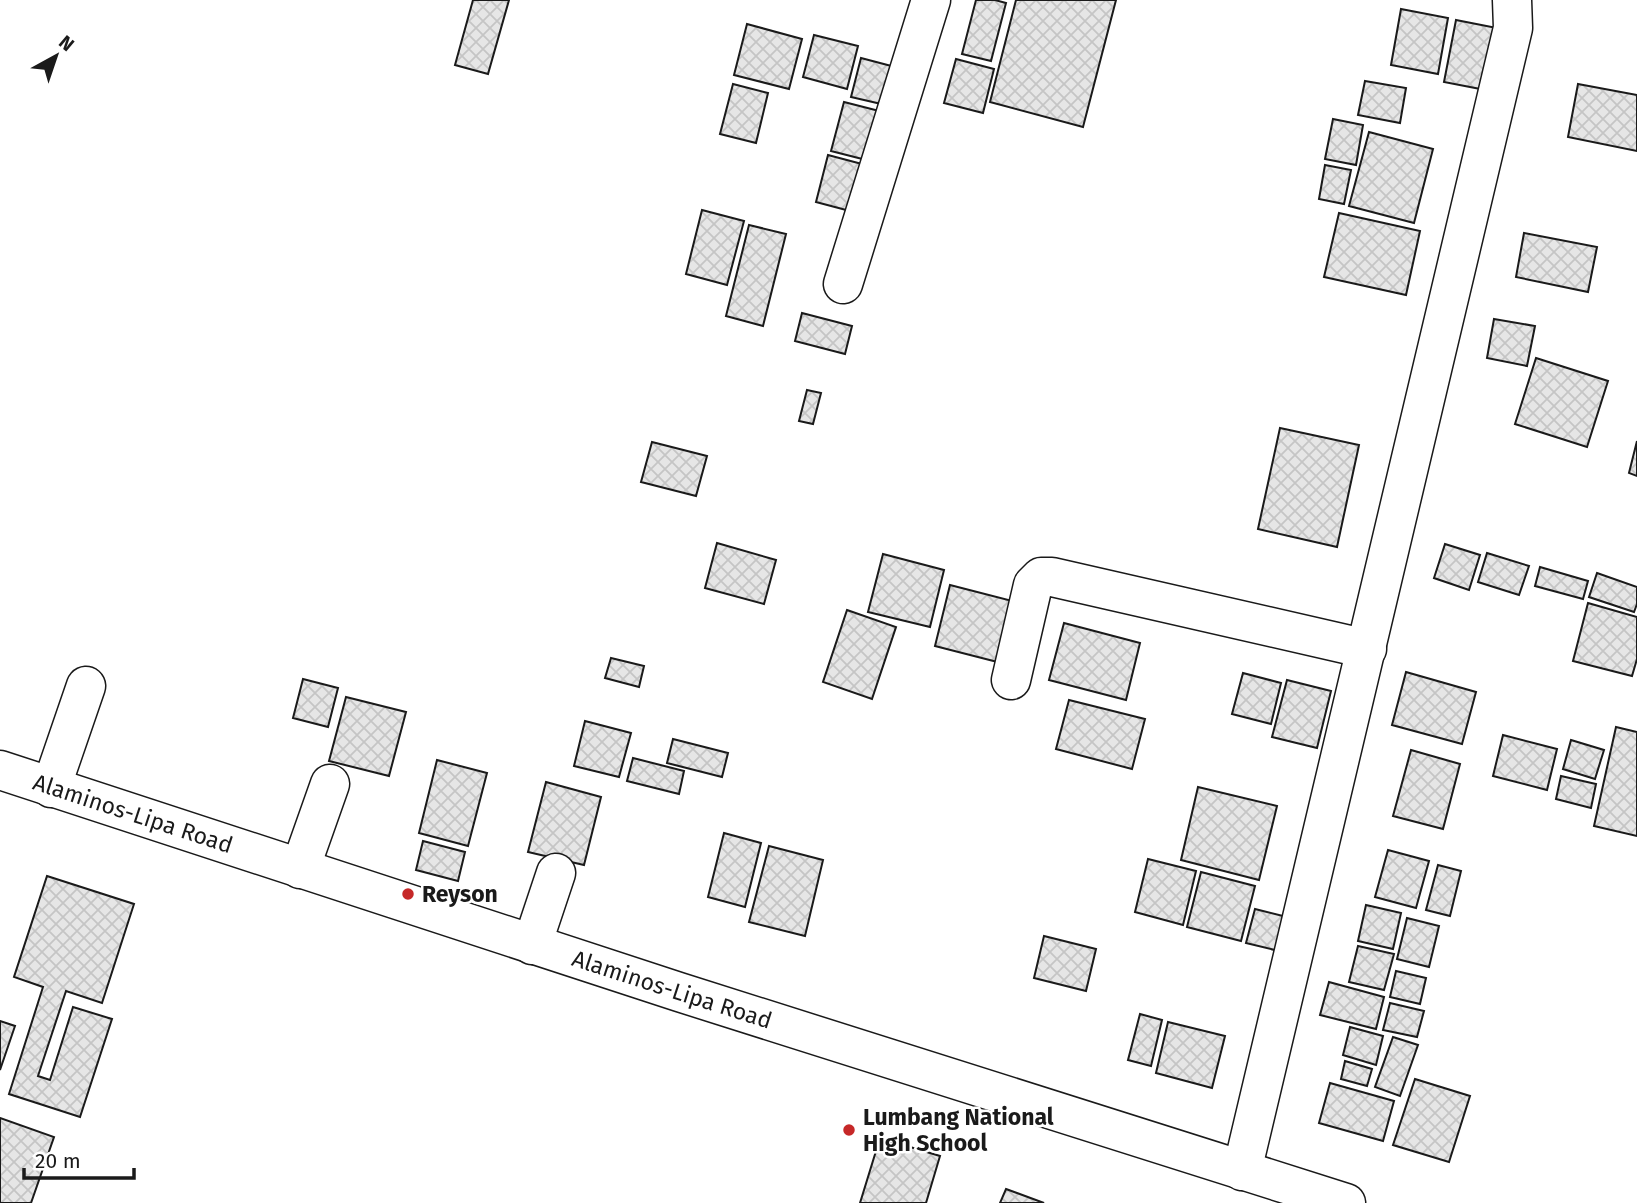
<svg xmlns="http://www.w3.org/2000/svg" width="1637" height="1203" font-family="'Fira Sans',sans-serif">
<defs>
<pattern id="building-cross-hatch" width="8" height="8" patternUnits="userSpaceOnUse" patternTransform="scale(1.75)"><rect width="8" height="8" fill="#e6e6e6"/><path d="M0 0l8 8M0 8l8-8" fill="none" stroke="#c5c5c5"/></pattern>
</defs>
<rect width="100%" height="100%" fill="#fff"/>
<!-- building -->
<g fill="url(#building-cross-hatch)" stroke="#1a1a1a" stroke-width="2">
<path d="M 473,0 L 509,0 L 488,74 L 455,65 Z"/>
<path d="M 976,0 L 995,0 L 1006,3 L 991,61 L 962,54 Z"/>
<path d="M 1016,0 L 1116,0 L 1083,127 L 990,102 Z"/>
<path d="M 1401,9 L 1448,18 L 1438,74 L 1391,65 Z"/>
<path d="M 1456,20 L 1507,30 L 1496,92 L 1444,82 Z"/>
<path d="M 747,24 L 802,39 L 789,89 L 734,75 Z"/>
<path d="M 814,35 L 858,46 L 847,89 L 803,77 Z"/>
<path d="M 861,58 L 899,68 L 890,106 L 851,97 Z"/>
<path d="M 956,59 L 994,69 L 983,113 L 944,103 Z"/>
<path d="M 1365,81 L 1406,88 L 1400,123 L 1358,115 Z"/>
<path d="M 733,84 L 768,93 L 756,143 L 720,134 Z"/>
<path d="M 1578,84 L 1637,95 L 1637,151 L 1568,137 Z"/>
<path d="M 844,102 L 891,114 L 878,163 L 831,151 Z"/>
<path d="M 1333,119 L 1363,125 L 1356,165 L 1325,159 Z"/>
<path d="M 1369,132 L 1433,149 L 1414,223 L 1349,206 Z"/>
<path d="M 828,155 L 877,168 L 865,215 L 816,202 Z"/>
<path d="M 1325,165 L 1351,170 L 1344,204 L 1319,199 Z"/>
<path d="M 702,210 L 744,221 L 727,285 L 686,274 Z"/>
<path d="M 1339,213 L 1420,231 L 1406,295 L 1324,277 Z"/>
<path d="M 749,225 L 786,234 L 763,326 L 726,316 Z"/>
<path d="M 1524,233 L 1597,247 L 1588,292 L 1516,277 Z"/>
<path d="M 802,313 L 852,326 L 845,354 L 795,341 Z"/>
<path d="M 1494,319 L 1535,326 L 1527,366 L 1487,358 Z"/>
<path d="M 1536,358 L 1608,381 L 1587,447 L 1515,424 Z"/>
<path d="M 807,390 L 821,393 L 813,424 L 799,421 Z"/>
<path d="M 1280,428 L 1359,445 L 1337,547 L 1258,529 Z"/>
<path d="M 1637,441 L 1637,476 L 1629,473 Z"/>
<path d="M 652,442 L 707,456 L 696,496 L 641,482 Z"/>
<path d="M 717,543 L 776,560 L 764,604 L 705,588 Z"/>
<path d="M 1445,544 L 1480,555 L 1469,590 L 1434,578 Z"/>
<path d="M 1487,553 L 1529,566 L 1519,595 L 1478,582 Z"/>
<path d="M 883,554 L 944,570 L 930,627 L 868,612 Z"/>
<path d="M 1540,567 L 1588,581 L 1583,599 L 1535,586 Z"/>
<path d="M 1597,573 L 1637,587 L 1637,604 L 1634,612 L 1589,597 Z"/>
<path d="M 950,585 L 1028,605 L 1013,666 L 935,646 Z"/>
<path d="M 1588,603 L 1637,617 L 1637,659 L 1632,676 L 1573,661 Z"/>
<path d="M 847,610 L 896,627 L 872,699 L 823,682 Z"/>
<path d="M 1064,623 L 1140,643 L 1126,700 L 1049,680 Z"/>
<path d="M 611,658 L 644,666 L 639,687 L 605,678 Z"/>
<path d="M 1406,672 L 1476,692 L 1462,744 L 1392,725 Z"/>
<path d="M 1243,673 L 1281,683 L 1271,724 L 1232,714 Z"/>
<path d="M 303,679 L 338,688 L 328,727 L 293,718 Z"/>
<path d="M 1287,680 L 1331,691 L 1317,748 L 1272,737 Z"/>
<path d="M 346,697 L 406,712 L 389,776 L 329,761 Z"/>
<path d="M 1069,700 L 1145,719 L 1132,769 L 1056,749 Z"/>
<path d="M 585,721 L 631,733 L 619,777 L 574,766 Z"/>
<path d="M 1616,727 L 1637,732 L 1637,836 L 1594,826 Z"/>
<path d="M 1503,735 L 1557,749 L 1547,790 L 1493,776 Z"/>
<path d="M 673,739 L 728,753 L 722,777 L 667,763 Z"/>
<path d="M 1571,740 L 1604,750 L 1595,779 L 1563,769 Z"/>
<path d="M 1411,750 L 1460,764 L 1443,829 L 1393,816 Z"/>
<path d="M 633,758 L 684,771 L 679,794 L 627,781 Z"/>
<path d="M 437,760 L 487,773 L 468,846 L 419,833 Z"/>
<path d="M 1561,776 L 1596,784 L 1591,808 L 1556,799 Z"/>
<path d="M 546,782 L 601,797 L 584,865 L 528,852 Z"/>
<path d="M 1198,787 L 1277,806 L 1259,880 L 1181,860 Z"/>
<path d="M 724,833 L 761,843 L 745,907 L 708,897 Z"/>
<path d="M 423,841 L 465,852 L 458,881 L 416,870 Z"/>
<path d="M 769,846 L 823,860 L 805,936 L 749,922 Z"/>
<path d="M 1388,850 L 1429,861 L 1416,908 L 1375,897 Z"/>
<path d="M 1148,859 L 1196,871 L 1183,925 L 1135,912 Z"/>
<path d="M 1438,865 L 1461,871 L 1450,916 L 1426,910 Z"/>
<path d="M 1201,872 L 1255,886 L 1241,941 L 1187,927 Z"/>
<path d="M 47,876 L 134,904 L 102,1003 L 66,991 L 38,1076 L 50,1080 L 73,1007 L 112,1019 L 80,1117 L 9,1094 L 43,987 L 14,977 Z"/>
<path d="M 1366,905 L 1401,913 L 1393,949 L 1358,941 Z"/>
<path d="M 1255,909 L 1295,919 L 1287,953 L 1246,943 Z"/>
<path d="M 1407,918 L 1439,926 L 1429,967 L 1397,959 Z"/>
<path d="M 1044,936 L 1096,949 L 1086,991 L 1034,978 Z"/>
<path d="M 1358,946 L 1394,954 L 1384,990 L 1349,982 Z"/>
<path d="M 1396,971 L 1426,978 L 1420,1004 L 1390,997 Z"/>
<path d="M 1329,982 L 1384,997 L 1376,1029 L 1320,1015 Z"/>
<path d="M 1390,1003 L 1424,1011 L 1417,1037 L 1383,1030 Z"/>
<path d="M 1140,1014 L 1162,1020 L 1151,1066 L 1128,1060 Z"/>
<path d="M 0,1021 L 15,1026 L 0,1070 Z"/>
<path d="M 1168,1022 L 1225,1036 L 1212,1088 L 1156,1073 Z"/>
<path d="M 1350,1027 L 1383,1036 L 1376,1065 L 1343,1055 Z"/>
<path d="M 1393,1037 L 1418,1045 L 1400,1096 L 1375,1087 Z"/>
<path d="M 1345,1061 L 1372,1069 L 1367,1086 L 1341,1079 Z"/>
<path d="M 1415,1079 L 1470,1096 L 1449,1162 L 1393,1145 Z"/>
<path d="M 1330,1083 L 1394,1101 L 1383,1141 L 1319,1123 Z"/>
<path d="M 0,1118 L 54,1137 L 31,1203 L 0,1203 Z"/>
<path d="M 880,1138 L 940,1156 L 926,1203 L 860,1203 Z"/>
<path d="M 1006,1189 L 1044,1203 L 1000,1203 Z"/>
</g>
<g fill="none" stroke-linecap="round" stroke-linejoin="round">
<!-- minor casing -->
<g stroke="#1a1a1a" stroke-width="41">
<g id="minor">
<path d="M 843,284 L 931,0"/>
<path d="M 1011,680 L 1033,585 L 1041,577 L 1052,577 L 1367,649"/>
<path d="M 51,788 L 86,686"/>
<path d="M 300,869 L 330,784"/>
<path d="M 532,945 L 556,873"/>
<path d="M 1242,1171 L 1513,28 L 1512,0"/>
</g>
</g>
<!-- major casing -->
<g stroke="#1a1a1a" stroke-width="41">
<g id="major">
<path id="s1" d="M 0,770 L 679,992 L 1346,1203"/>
</g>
</g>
<!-- minor -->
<use href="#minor" stroke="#fff" stroke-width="38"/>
<!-- major -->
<use href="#major" stroke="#fff" stroke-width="38"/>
</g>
<!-- markers -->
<g fill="#c62828" stroke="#fff" stroke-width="2.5">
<circle cx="408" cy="894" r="7"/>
<circle cx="849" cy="1130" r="7"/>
</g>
<g text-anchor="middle" stroke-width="5" stroke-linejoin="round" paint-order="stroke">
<!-- street labels -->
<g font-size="23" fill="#1a1a1a" stroke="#fff">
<text dy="8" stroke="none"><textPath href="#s1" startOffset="140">Alaminos-Lipa Road</textPath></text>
<text dy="8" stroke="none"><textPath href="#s1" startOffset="707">Alaminos-Lipa Road</textPath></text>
</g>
<!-- poi labels -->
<g font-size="23" font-weight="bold" fill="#1a1a1a" stroke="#fff" text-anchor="start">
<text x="422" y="902">Reyson</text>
<text x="863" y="1125">Lumbang National<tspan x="863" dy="26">High School</tspan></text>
</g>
</g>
<!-- north arrow -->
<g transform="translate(56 56) rotate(40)" stroke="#ffffff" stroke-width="5" paint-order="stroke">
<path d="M0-5L12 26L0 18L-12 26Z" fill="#1a1a1a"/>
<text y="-10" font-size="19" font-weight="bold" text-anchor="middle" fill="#1a1a1a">N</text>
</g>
<!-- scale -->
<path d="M24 1168v10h110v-10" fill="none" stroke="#1a1a1a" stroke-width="3.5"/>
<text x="35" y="1168" font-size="21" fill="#1a1a1a" stroke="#ffffff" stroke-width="5" paint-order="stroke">20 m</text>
</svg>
